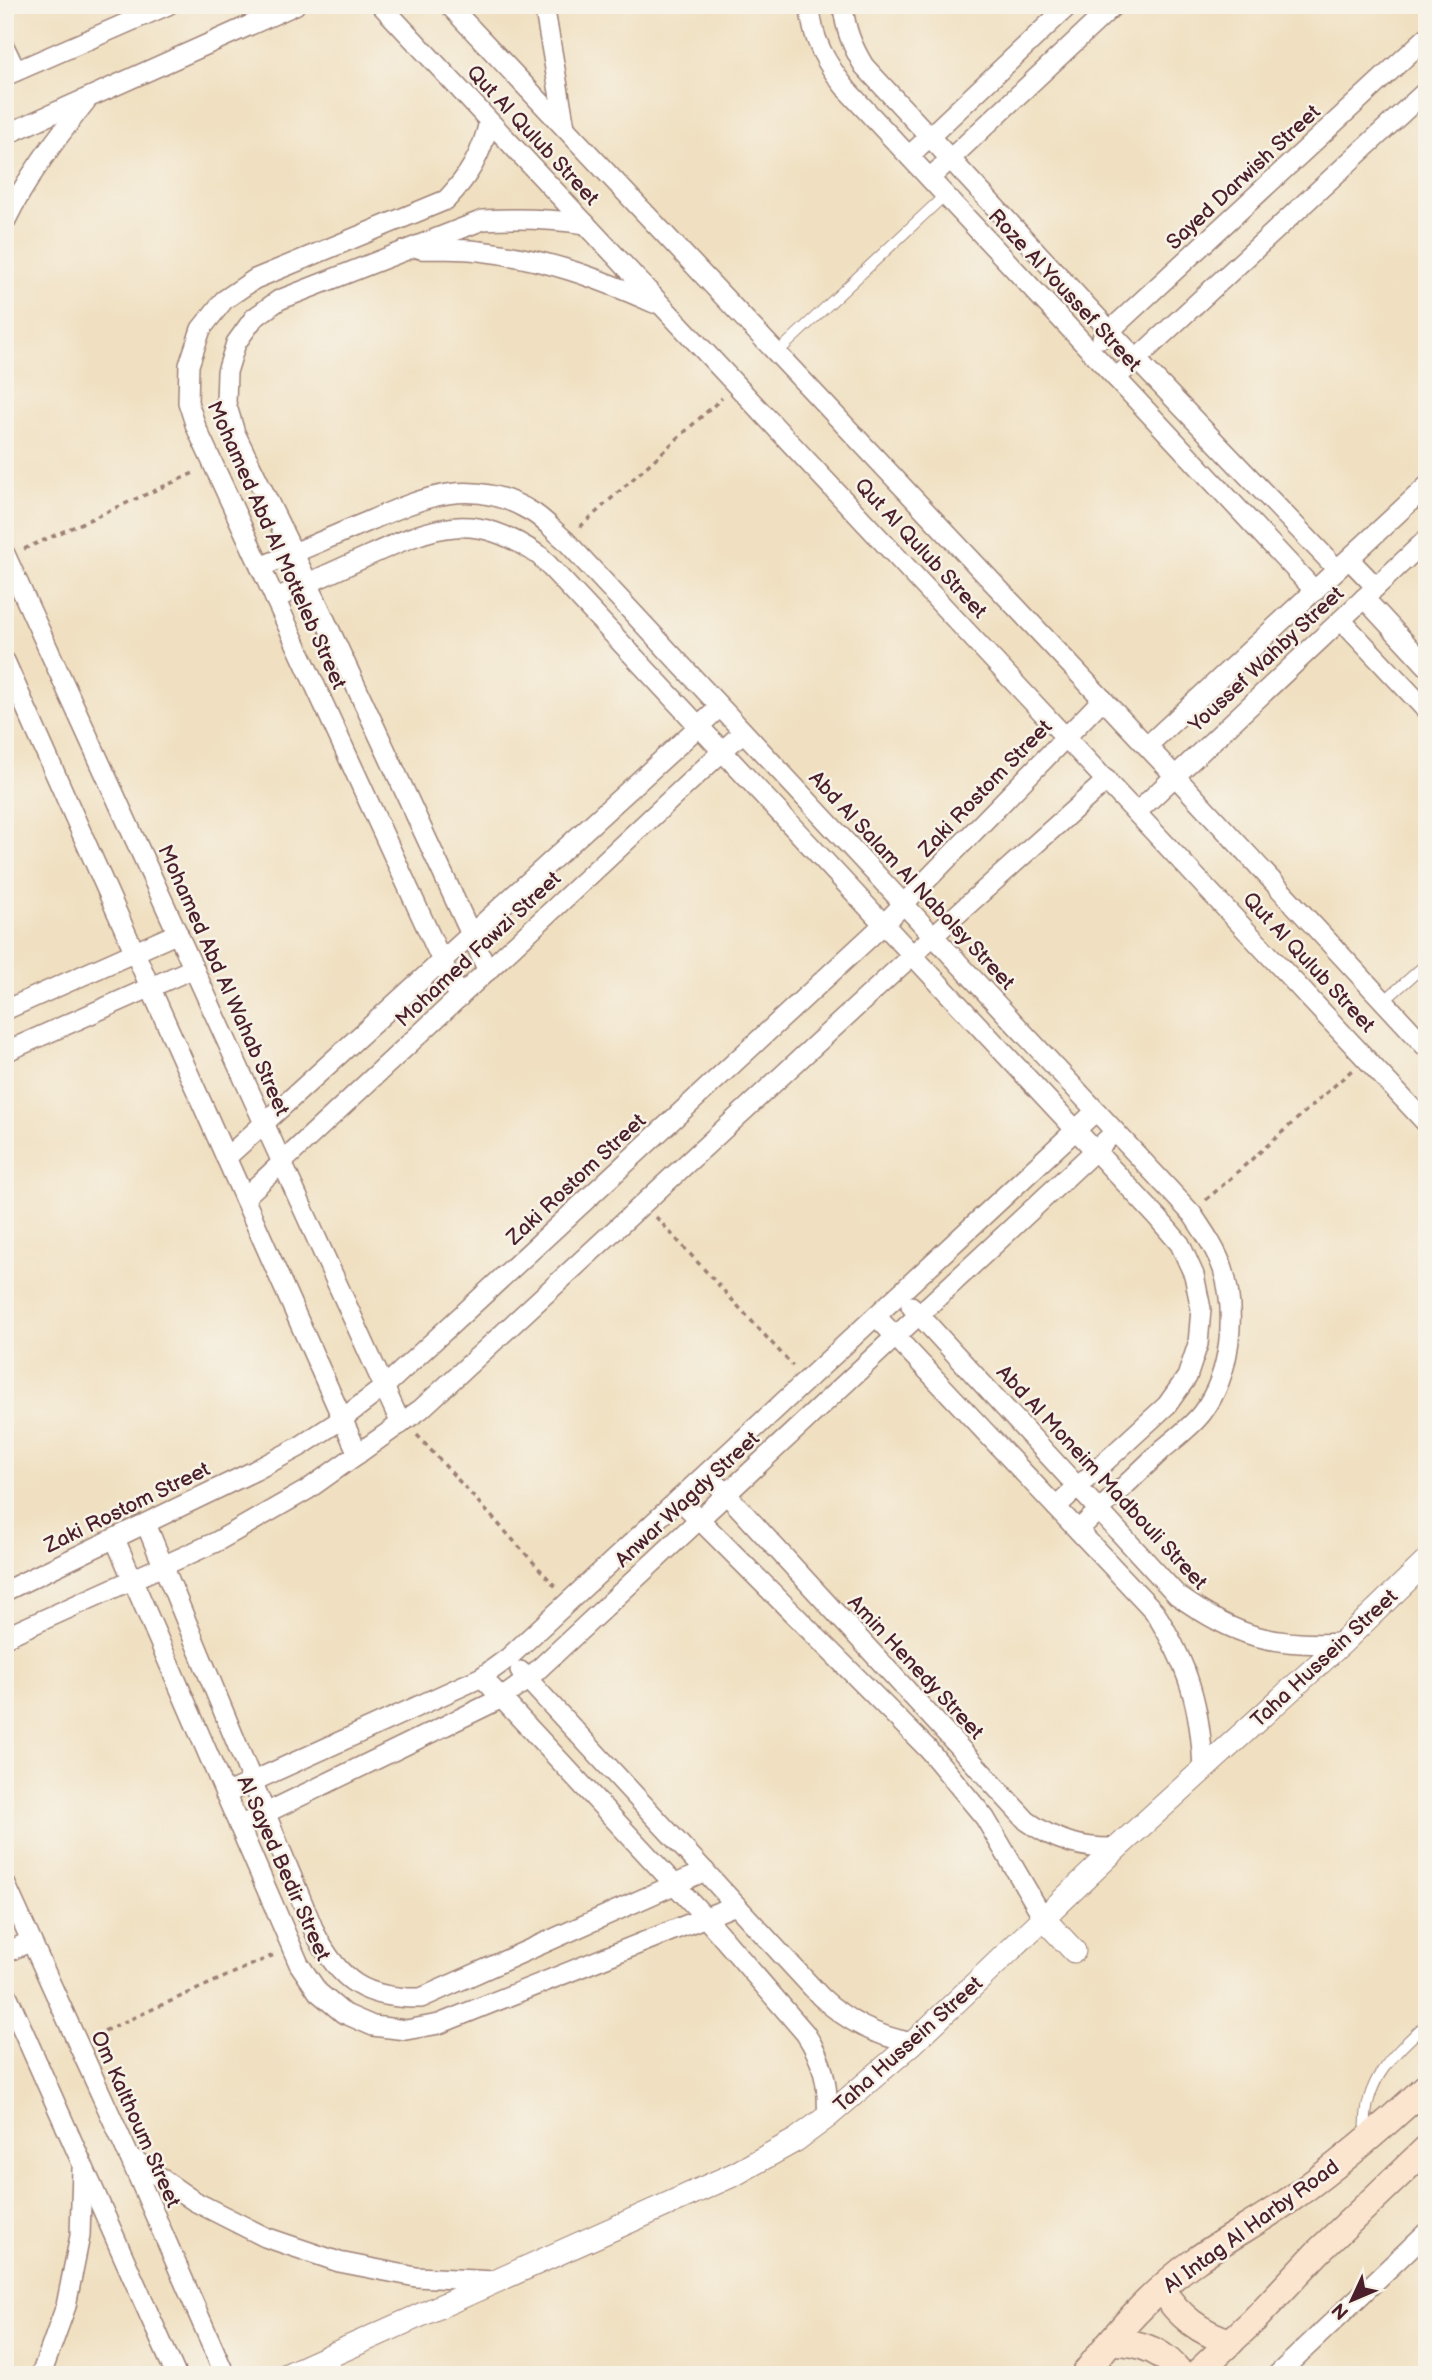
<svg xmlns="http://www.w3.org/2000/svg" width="1432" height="2380" font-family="'Balsamiq Sans',sans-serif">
<rect width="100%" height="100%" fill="#f7f3e8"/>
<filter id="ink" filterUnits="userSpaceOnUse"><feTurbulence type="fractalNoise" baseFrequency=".0143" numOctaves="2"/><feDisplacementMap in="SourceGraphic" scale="14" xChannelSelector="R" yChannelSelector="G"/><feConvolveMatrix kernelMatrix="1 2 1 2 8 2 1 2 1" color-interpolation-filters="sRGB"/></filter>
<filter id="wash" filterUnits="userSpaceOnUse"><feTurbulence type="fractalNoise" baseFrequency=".00686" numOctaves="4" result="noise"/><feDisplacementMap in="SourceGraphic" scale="28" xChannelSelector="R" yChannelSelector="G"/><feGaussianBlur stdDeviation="1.57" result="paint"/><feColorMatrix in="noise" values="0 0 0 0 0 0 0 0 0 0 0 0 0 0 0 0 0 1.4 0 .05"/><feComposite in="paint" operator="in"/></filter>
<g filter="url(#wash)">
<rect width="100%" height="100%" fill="#f0e0c1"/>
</g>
<g filter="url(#ink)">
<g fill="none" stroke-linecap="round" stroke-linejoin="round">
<!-- service casing -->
<g stroke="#9d8076" stroke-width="12">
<g id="service">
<path d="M 777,353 L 945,195"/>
<path d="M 1383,1002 L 1427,963"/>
<path d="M 1366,2134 C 1362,2081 1392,2056 1427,2023"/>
</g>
</g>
<!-- minor casing -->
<g stroke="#9d8076" stroke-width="22">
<g id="minor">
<path d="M 381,5 L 1427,1124"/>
<path d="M 449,5 L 1175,776 L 1427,1048"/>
<path d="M 544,5 L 565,127"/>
<path d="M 810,5 C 811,39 827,65 848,91 L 1315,591"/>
<path d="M 843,5 C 845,29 852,46 864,66 L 1136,359 L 1337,569"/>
<path d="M 5,48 L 16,71"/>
<path d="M 5,76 L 168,5"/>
<path d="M 5,135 L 295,5"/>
<path d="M 909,156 L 1069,5"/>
<path d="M 930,178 L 1114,5"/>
<path d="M 5,222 C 26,178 56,139 86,101"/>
<path d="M 420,249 C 440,250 460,248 479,251 C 543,258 596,277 654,303"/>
<path d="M 1102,338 L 1427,37"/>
<path d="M 1116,378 L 1427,90"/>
<path d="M 5,554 L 401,1424"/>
<path d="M 1349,559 L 1376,587"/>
<path d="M 260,567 C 297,552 333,536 369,521 C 426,496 473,476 532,512 C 544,519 554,531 565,540 L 1192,1214 C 1204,1232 1216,1249 1223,1269 C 1237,1313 1231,1375 1202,1413 C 1192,1426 1176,1438 1163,1449 C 1135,1476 1107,1503 1078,1530"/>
<path d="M 1364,598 L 1427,666"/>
<path d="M 275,599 C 306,584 337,570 368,556 C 436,525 474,510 540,556 L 1157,1217 L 1180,1244 L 1194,1275 L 1201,1309 L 1198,1344 L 1187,1377 L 1167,1405 L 1056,1507"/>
<path d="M 1341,620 L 1427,711"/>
<path d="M 5,661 L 358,1454"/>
<path d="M 1147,746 L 1427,486"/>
<path d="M 1137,812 L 1427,539"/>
<path d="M 488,971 L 308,583 L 235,433 L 226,403 L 227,372 L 236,343 L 254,318 L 279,300 L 483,220 C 518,218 551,219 586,224"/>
<path d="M 459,998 L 196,427 L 188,402 L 189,365 L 201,329 L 224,300 L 255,279 L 446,200 C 469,176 482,154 489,121"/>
<path d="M 5,1010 L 178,933"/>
<path d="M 5,1052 L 194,968"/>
<path d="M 226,1158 L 720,707"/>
<path d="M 244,1198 L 743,732"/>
<path d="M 911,1306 L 1177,1595 C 1234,1636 1272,1647 1342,1643"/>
<path d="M 876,1316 L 1154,1611 C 1188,1664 1201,1707 1203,1771"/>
<path d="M 719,1486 L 1027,1821 C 1055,1841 1082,1849 1117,1848"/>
<path d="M 679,1499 L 928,1749 L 985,1818 L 1044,1919"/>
<path d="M 146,1524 L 315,1933 C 340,1982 366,1999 421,1998 L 705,1871"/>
<path d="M 115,1539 L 299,1964 L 318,1992 L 343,2013 L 373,2026 L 406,2030 L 439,2024 L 736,1905"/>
<path d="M 5,1591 L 254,1471 L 299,1447 L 342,1419 L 384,1387 L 884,924 L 1103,699"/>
<path d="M 5,1637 L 216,1542 L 307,1490 L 421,1409 L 933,936 L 1107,780"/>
<path d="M 520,1671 L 821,1997 C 848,2022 876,2036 913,2043"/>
<path d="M 482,1677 L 704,1916 L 805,2033 C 823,2060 829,2085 827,2117"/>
<path d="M 225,1794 L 482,1677 L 508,1658 L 1096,1111"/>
<path d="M 239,1826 L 502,1698 L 528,1679 L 1115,1132"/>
<path d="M 5,1883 L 129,2156 L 225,2375"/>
<path d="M 5,1953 L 31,1941"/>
<path d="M 5,1990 L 176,2375"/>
<path d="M 129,2156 L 194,2201 L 265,2237 L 339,2262 L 416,2277 L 495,2281"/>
<path d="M 41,2375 L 66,2306 L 80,2236 L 82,2169"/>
<path d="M 1277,2375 L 1427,2232"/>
</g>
</g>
<!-- tertiary casing -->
<g stroke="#9d8076" stroke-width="25">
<g id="tertiary">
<path d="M 1044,1919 L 1074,1951"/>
<path d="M 287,2375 L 735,2174 L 796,2140 L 827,2117 L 913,2043 L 1117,1848 L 1342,1643 L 1427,1561"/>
</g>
</g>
<!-- secondary casing -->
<g stroke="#9d8076" stroke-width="29">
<g id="secondary">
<path d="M 1161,2289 C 1179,2316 1200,2333 1231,2342"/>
<path d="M 1110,2342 C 1139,2341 1164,2351 1182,2375"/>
<path d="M 1084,2375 C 1116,2332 1152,2291 1196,2260 C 1227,2238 1260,2221 1291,2199 C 1339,2165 1384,2126 1427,2086"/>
<path d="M 1195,2375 L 1254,2320 L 1318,2252 L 1427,2148"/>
</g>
</g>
<!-- path -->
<g stroke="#9d8076" stroke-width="3.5" stroke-dasharray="5 5" stroke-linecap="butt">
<path d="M 580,527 L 722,398"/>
<path d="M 24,549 L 196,472"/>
<path d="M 1206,1200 L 1352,1070"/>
<path d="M 656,1217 L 793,1366"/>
<path d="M 417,1435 L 556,1587"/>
<path d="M 95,2035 L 276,1954"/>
</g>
<!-- service -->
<use href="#service" stroke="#fff" stroke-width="10"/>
<!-- minor -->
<use href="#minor" stroke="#fff" stroke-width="19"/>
<!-- tertiary -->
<use href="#tertiary" stroke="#fff" stroke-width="23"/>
<!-- secondary -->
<use href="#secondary" stroke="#fbe5cf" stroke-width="26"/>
</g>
</g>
<g text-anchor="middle" stroke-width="5" stroke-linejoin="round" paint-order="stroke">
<!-- street labels -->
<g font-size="21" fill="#4a1f2b" stroke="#f7f3e8">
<text transform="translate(533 135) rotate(47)" y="7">Qut Al Qulub Street</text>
<text transform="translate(1243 177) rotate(-43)" y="7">Sayed Darwish Street</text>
<text transform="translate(1065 290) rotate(47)" y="7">Roze Al Youssef Street</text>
<text transform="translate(277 545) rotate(66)" y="7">Mohamed Abd Al Motteleb Street</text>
<text transform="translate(921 548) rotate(47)" y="7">Qut Al Qulub Street</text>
<text transform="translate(1266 659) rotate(-43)" y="7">Youssef Wahby Street</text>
<text transform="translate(985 788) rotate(-46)" y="7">Zaki Rostom Street</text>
<text transform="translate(912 880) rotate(47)" y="7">Abd Al Salam Al Nabolsy Street</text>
<text transform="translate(478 949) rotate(-43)" y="7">Mohamed Fawzi Street</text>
<text transform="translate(1309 962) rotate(47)" y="7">Qut Al Qulub Street</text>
<text transform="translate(224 980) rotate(66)" y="7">Mohamed Abd Al Wahab Street</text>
<text transform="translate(576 1179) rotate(-43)" y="7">Zaki Rostom Street</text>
<text transform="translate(1102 1477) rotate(47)" y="7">Abd Al Moneim Madbouli Street</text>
<text transform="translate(687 1499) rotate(-43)" y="7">Anwar Wagdy Street</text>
<text transform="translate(127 1507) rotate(-26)" y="7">Zaki Rostom Street</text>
<text transform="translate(1324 1658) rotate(-43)" y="7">Taha Hussein Street</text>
<text transform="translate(916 1667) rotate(47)" y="7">Amin Henedy Street</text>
<text transform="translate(284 1868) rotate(66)" y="7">Al Sayed Bedir Street</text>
<text transform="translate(908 2044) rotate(-42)" y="7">Taha Hussein Street</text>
<text transform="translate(136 2119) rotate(66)" y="7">Om Kalthoum Street</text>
<text transform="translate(1251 2226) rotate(-36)" y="7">Al Intag Al Harby Road</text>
</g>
</g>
<!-- margin -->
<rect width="1432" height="2380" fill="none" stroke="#f7f3e8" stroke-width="28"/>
<!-- north arrow -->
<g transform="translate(1352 2300) rotate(226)" stroke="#f7f3e8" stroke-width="5" paint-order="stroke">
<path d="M0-5L12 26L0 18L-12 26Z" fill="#4a1f2b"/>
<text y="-10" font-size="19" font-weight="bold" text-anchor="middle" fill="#4a1f2b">N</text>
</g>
</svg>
